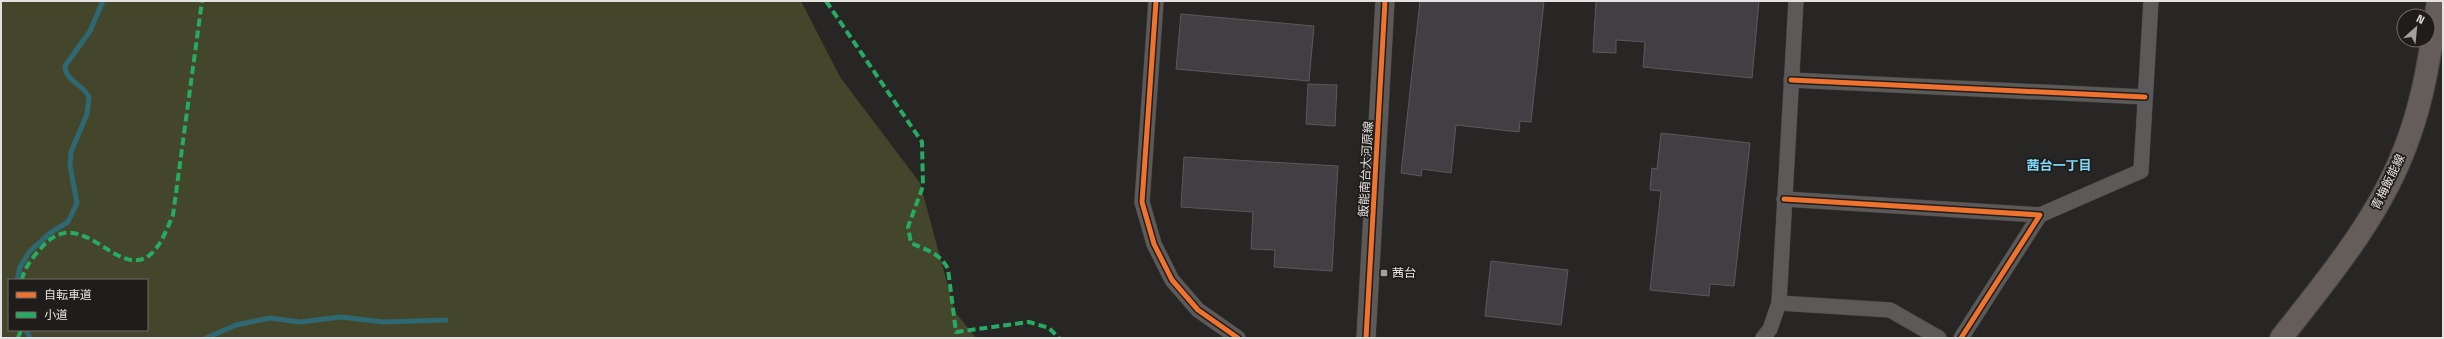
<svg xmlns="http://www.w3.org/2000/svg" width="2444" height="339" font-family="'Space Grotesk','Noto Sans JP',sans-serif">
<rect width="100%" height="100%" fill="#282624"/>
<!-- green -->
<path fill="#43462a" fill-rule="evenodd" d="M 1,1 L 801,1 L 840,77 L 920,183 L 955,312 L 976,338 L 1,338 ZM 9,280 L 147,280 L 147,330 L 9,330 Z"/>
<g fill="none" stroke-linecap="round" stroke-linejoin="round">
<!-- stream -->
<g stroke="#2e6872" stroke-width="5">
<path d="M 17,280 L 20,267 L 30,251 L 50,233 L 68,222 L 77,203 L 70,166 L 71,152 L 87,114 L 89,97 C 83,84 65,81 65,66 L 90,31 L 103,1"/>
<path d="M 26,330 L 30,338"/>
<path d="M 206,338 L 236,325 L 270,318 L 300,322 L 341,317 L 383,322 L 446,320"/>
</g>
</g>
<!-- building -->
<g fill="#423e44" stroke="#5b5959">
<path d="M 1420,1 L 1544,1 L 1531,122 L 1520,121 L 1519,132 L 1456,125 L 1451,173 L 1422,169 L 1421,176 L 1401,173 Z"/>
<path d="M 1596,1 L 1759,1 L 1752,78 L 1643,67 L 1645,42 L 1616,40 L 1616,53 L 1593,52 Z"/>
<path d="M 1181,14 L 1314,26 L 1309,81 L 1176,69 Z"/>
<path d="M 1308,84 L 1337,85 L 1335,126 L 1306,124 Z"/>
<path d="M 1661,133 L 1750,143 L 1734,286 L 1710,284 L 1709,296 L 1650,290 L 1661,191 L 1650,190 L 1652,168 L 1657,169 Z"/>
<path d="M 1184,157 L 1338,166 L 1332,271 L 1274,267 L 1275,250 L 1251,249 L 1253,212 L 1181,207 Z"/>
<path d="M 1491,261 L 1568,270 L 1561,325 L 1485,316 Z"/>
</g>
<g fill="none" stroke-linecap="round" stroke-linejoin="round">
<!-- minor casing -->
<g stroke="#434140" stroke-width="16">
<g id="minor">
<path d="M 1156,1 L 1142,202 L 1154,244 L 1172,280 L 1198,310 L 1238,338"/>
<path d="M 1791,80 L 2145,97"/>
<path d="M 1784,199 L 2040,215 L 1961,338"/>
<path d="M 2040,215 L 2141,171 L 2151,1"/>
<path d="M 1779,303 L 1890,310 L 1939,338"/>
<path d="M 1763,338 L 1770,329 L 1779,303 L 1796,1"/>
</g>
</g>
<!-- tertiary casing -->
<g stroke="#434140" stroke-width="20">
<path id="tertiary" d="M 1366,338 L 1385,1"/>
</g>
<!-- primary casing -->
<g stroke="#434140" stroke-width="24">
<path id="primary" d="M 2281,338 C 2330,276 2383,213 2409,137 C 2425,93 2431,47 2438,1"/>
</g>
<!-- minor -->
<use href="#minor" stroke="#5c5a59" stroke-width="15"/>
<!-- tertiary -->
<use href="#tertiary" stroke="#5c5a59" stroke-width="19"/>
<!-- primary -->
<use href="#primary" stroke="#655d59" stroke-width="22"/>
<!-- quiet -->
<g stroke="#26ab63" stroke-width="4" stroke-dasharray="8 4" stroke-linecap="butt">
<path d="M 826,1 L 922,142 L 923,186 L 908,227 L 911,243 C 926,250 940,253 948,269 L 956,332 L 1029,322 L 1049,328 L 1059,338"/>
<path d="M 22,280 C 24,267 34,256 42,247 C 82,201 118,283 151,254 C 162,244 167,228 173,215 L 202,1"/>
<path d="M 18,338 L 21,330"/>
</g>
<!-- cycleway casing -->
<g stroke="#1f1c1a" stroke-width="8">
<g id="cycleway">
<path d="M 1156,1 L 1142,202 L 1154,244 L 1172,280 L 1198,310 L 1238,338"/>
<path d="M 1791,80 L 2145,97"/>
<path d="M 1784,199 L 2040,215 L 1961,338"/>
<path d="M 1366,338 L 1385,1"/>
</g>
</g>
<!-- cycleway -->
<use href="#cycleway" stroke="#ef722f" stroke-width="5"/>
</g>
<!-- markers -->
<rect fill="#a2a09e" stroke="#1f1c1a" stroke-width="1.5" x="1380" y="269" width="8" height="8" rx="2"/>
<g text-anchor="middle" stroke-width="3.5" stroke-linejoin="round" paint-order="stroke">
<!-- street labels -->
<g font-size="12" fill="#e4e2e0" stroke="#1f1c1a">
<text transform="translate(1366 169) rotate(-87)" y="4">飯能南台大河原線</text>
<text transform="translate(2388 182) rotate(-64)" y="4">青梅飯能線</text>
</g>
<!-- poi labels -->
<g font-size="12" fill="#e4e2e0" stroke="#1f1c1a" text-anchor="start">
<text x="1392" y="277">茜台</text>
</g>
<!-- neighbourhood labels -->
<g font-size="13" font-weight="bold" fill="#80dafe" stroke="#1f1c1a">
<text x="2059" y="170">茜台一丁目</text>
</g>
</g>
<!-- border -->
<rect width="2444" height="339" fill="none" stroke="#e4e2e0" stroke-width="4"/>
<!-- legend -->
<rect x="8" y="279" width="140" height="52" fill="#1f1c1a" stroke="#6e6b69"/>
<rect x="16" y="292" width="20" height="6" fill="#ef722f" stroke="#6e6b69"/>
<text x="44" y="299" font-size="12" fill="#e4e2e0">自転車道</text>
<rect x="16" y="312" width="20" height="6" fill="#26ab63" stroke="#6e6b69"/>
<text x="44" y="319" font-size="12" fill="#e4e2e0">小道</text>
<!-- north arrow -->
<g transform="translate(2416 28) rotate(27)"><circle r="19" fill="#1f1c1a" stroke="#6e6b69"/>
<path d="M0-3L7 15L0 10L-7 15Z" fill="#a2a09e"/>
<text y="-6" font-size="11" font-weight="bold" text-anchor="middle" fill="#e4e2e0">N</text>
</g>
</svg>
